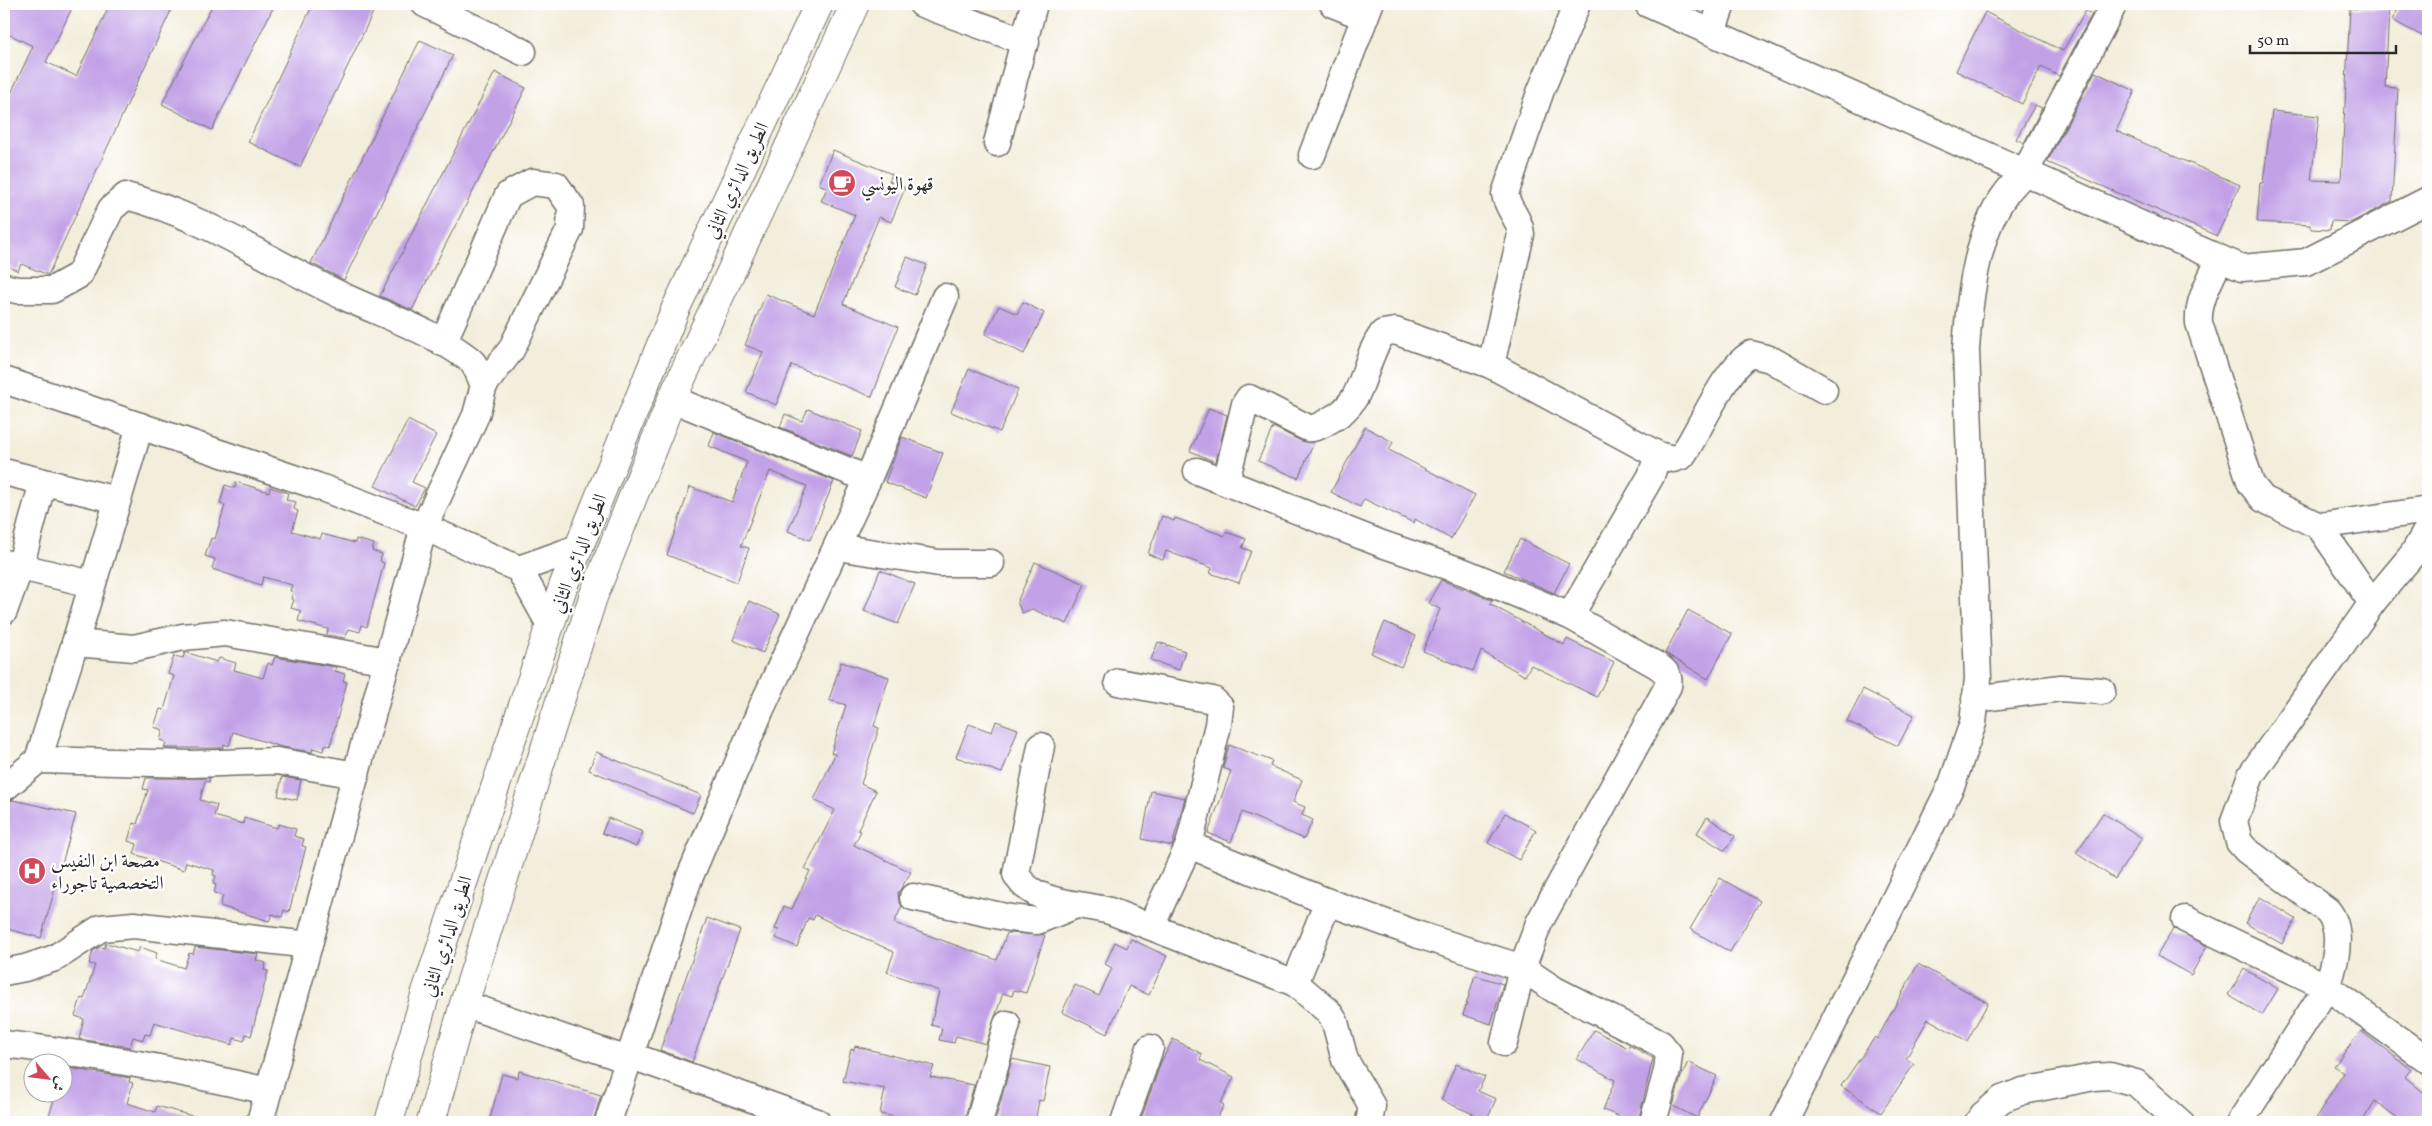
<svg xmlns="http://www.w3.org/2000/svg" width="2432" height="1126" font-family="Vollkorn,Amiri,serif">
<rect width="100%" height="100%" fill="#fff"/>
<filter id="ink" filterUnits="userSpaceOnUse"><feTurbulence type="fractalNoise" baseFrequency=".02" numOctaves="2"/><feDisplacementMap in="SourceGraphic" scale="10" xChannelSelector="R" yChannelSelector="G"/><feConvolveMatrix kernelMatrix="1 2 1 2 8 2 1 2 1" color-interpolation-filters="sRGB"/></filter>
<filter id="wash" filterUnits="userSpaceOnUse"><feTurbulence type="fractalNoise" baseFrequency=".0096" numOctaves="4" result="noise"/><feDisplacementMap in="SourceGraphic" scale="20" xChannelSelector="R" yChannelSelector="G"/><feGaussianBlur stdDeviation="1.12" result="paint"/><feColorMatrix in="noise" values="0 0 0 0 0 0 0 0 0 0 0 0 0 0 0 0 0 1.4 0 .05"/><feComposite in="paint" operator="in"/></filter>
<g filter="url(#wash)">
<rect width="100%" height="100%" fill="#f3eedb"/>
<g id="blocks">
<!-- building -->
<g fill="#c2a2e7">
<path d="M 10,4 L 74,4 L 46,62 L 76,76 L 110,4 L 174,4 L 48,275 L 21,264 L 18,271 L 4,264 L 4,108 L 33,46 L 4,32 L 4,17 Z"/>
<path d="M 213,4 L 275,4 L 212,130 L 162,104 Z"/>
<path d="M 313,4 L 377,4 L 300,167 L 248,142 Z"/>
<path d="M 2401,4 L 2428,4 L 2428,39 L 2392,20 Z"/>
<path d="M 2350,8 L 2389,10 L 2385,87 L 2398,88 L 2392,201 L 2352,222 L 2331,221 L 2330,230 L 2311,229 L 2311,225 L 2257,222 L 2260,183 L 2263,183 L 2272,111 L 2319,116 L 2311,180 L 2341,181 Z"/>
<path d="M 2085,11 L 2092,14 L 2059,76 L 2041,67 L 2022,104 L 1956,71 L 1985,12 L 2063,51 Z"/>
<path d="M 420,40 L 453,55 L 344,280 L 311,263 Z"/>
<path d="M 495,72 L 526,88 L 412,310 L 380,296 Z"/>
<path d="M 2095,72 L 2135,91 L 2116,131 L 2240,185 L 2217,236 L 2047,162 Z"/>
<path d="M 2035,105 L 2042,108 L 2024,143 L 2016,139 Z"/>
<path d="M 833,150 L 892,174 L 889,181 L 905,188 L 891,222 L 879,217 L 843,304 L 898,327 L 872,397 L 792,365 L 776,405 L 746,392 L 763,352 L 745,345 L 766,294 L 814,314 L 855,215 L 821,201 L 827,188 L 819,184 Z"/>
<path d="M 907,257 L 927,265 L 915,295 L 895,287 Z"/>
<path d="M 1023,302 L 1044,313 L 1024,354 L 985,334 L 999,306 L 1017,314 Z"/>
<path d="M 969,369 L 1018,389 L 1000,432 L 951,412 Z"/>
<path d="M 1209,408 L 1227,415 L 1216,462 L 1190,451 Z"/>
<path d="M 808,409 L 862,431 L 852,456 L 780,427 L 785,414 L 802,421 Z"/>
<path d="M 408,420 L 436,435 L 412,482 L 425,488 L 415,506 L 375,486 Z"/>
<path d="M 1273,427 L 1301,441 L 1314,443 L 1298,478 L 1258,461 Z"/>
<path d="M 1365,427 L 1393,442 L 1389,450 L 1475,495 L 1451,539 L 1415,519 L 1414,523 L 1364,499 L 1360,507 L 1331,492 Z"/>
<path d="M 714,432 L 834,481 L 810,540 L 788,531 L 807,486 L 770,471 L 741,546 L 749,548 L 737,582 L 667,555 L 690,487 L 732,502 L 747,462 L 709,446 Z"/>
<path d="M 902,437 L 943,453 L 926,498 L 885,482 Z"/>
<path d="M 236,482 L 269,492 L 270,487 L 288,493 L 286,500 L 296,502 L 294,509 L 298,511 L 292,531 L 320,539 L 322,534 L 355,543 L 356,539 L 374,544 L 372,551 L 382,554 L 380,561 L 384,563 L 367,627 L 362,625 L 360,632 L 349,629 L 345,638 L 327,635 L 328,629 L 298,621 L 301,611 L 291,608 L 294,600 L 291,599 L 293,591 L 290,591 L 292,585 L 263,577 L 261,585 L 212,569 L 215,559 L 205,556 L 211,538 L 215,539 L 225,505 L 220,504 L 225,485 L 235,488 Z"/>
<path d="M 1162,516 L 1174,521 L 1175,518 L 1225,536 L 1226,532 L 1246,539 L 1242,548 L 1251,551 L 1239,583 L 1210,573 L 1212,568 L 1166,551 L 1163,560 L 1148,554 Z"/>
<path d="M 1520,539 L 1569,564 L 1554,593 L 1504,571 Z"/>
<path d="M 1035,562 L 1085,584 L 1067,624 L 1032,609 L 1022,613 L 1017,602 Z"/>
<path d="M 880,570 L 915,584 L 898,624 L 864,611 Z"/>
<path d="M 1441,580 L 1492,600 L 1490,604 L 1564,645 L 1567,639 L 1614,662 L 1597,697 L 1531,665 L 1525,676 L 1481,651 L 1473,671 L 1423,651 L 1440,609 L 1428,603 Z"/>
<path d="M 749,601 L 780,614 L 763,653 L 733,640 Z"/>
<path d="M 1688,610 L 1732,634 L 1708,679 L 1665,653 Z"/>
<path d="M 1385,622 L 1416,636 L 1401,667 L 1371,653 Z"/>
<path d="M 1158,642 L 1185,651 L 1179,670 L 1151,660 Z"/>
<path d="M 185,652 L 217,662 L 219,658 L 236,663 L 234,670 L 263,678 L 268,663 L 272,665 L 275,657 L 336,667 L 335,671 L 345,674 L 343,681 L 347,682 L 330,746 L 325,745 L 323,751 L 313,748 L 312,752 L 282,747 L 233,732 L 229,746 L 224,744 L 223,748 L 164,748 L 166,742 L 160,740 L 163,730 L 154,727 L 160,709 L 164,710 L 174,676 L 168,674 L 174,656 L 183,658 Z"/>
<path d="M 841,662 L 889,677 L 874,726 L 879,728 L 861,784 L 876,791 L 858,830 L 861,831 L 854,845 L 911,872 L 898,893 L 899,901 L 902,906 L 894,923 L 997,960 L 1007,933 L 1045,935 L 1026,993 L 1014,990 L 1012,996 L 1003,993 L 986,1044 L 956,1036 L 954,1043 L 939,1040 L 942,1028 L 931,1025 L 939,991 L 887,972 L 894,952 L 815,915 L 813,920 L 808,918 L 797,947 L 776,938 L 779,930 L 775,929 L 784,906 L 792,909 L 810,871 L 805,869 L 835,810 L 814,800 L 835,754 L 831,753 L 846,705 L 829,700 Z"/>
<path d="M 1863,689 L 1914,715 L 1898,746 L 1847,721 Z"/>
<path d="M 996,721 L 1018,729 L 1002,773 L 956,757 L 969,724 L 992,732 Z"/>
<path d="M 1229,745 L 1272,761 L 1270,766 L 1302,780 L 1293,802 L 1305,807 L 1302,815 L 1313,820 L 1304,839 L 1242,812 L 1231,842 L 1208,833 L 1231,771 L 1223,768 Z"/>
<path d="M 596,752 L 701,795 L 693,813 L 589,770 Z"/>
<path d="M 282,777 L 301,780 L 297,800 L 278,796 Z"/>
<path d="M 146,778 L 210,778 L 209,782 L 205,781 L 200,800 L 217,805 L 214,816 L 243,824 L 244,818 L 277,828 L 279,824 L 296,829 L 294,836 L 304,839 L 302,846 L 306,847 L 289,912 L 284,910 L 282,917 L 272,914 L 269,921 L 220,906 L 223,896 L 214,893 L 216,885 L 213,884 L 216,876 L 213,875 L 214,870 L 186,862 L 184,870 L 134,854 L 137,844 L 128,841 L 133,823 L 137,824 L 148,790 L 143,789 Z"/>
<path d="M 1151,791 L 1185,798 L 1172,846 L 1142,839 Z"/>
<path d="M 13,800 L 76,814 L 41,938 L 4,928 L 4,803 Z"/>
<path d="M 1505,813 L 1536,830 L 1519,860 L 1488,843 Z"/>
<path d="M 2103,813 L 2142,838 L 2115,879 L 2076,853 Z"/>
<path d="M 1707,817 L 1735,836 L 1725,851 L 1697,833 Z"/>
<path d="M 608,818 L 643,832 L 636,847 L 602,833 Z"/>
<path d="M 1720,878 L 1760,901 L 1730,952 L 1690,929 Z"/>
<path d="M 2260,897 L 2296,919 L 2282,944 L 2245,923 Z"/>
<path d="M 707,918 L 740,930 L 692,1062 L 660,1050 Z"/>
<path d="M 2173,928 L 2207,946 L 2191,975 L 2157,956 Z"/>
<path d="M 1131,939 L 1167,956 L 1149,995 L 1129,986 L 1107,1034 L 1062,1012 L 1075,985 L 1099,996 L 1112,968 L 1105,964 L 1115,942 L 1127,948 Z"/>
<path d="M 106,943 L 138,952 L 140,947 L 157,953 L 155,959 L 184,968 L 189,953 L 193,954 L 195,947 L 258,954 L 256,960 L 266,963 L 264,970 L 268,971 L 251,1036 L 246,1034 L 244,1041 L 234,1038 L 232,1045 L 154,1022 L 150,1035 L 145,1034 L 143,1040 L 133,1037 L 130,1047 L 79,1039 L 84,1019 L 75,1016 L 81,998 L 84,999 L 95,965 L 89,964 L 93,951 L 100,947 L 104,948 Z"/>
<path d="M 1918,964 L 1988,1003 L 1967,1041 L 1928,1019 L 1906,1059 L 1914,1064 L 1881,1113 L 1841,1086 L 1875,1037 L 1877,1039 Z"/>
<path d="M 2244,969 L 2278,989 L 2262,1015 L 2228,995 Z"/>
<path d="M 1475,975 L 1503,984 L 1491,1024 L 1463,1015 Z"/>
<path d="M 1594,1030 L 1628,1048 L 1629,1045 L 1653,1058 L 1638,1122 L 1633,1122 L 1603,1110 L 1615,1080 L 1577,1059 Z"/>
<path d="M 2361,1031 L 2411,1069 L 2405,1077 L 2428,1096 L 2428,1122 L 2403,1122 L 2375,1101 L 2362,1122 L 2314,1122 L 2343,1073 L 2334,1066 Z"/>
<path d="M 1173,1039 L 1202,1054 L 1200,1060 L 1234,1077 L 1221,1103 L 1224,1105 L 1215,1122 L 1140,1122 L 1161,1062 Z"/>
<path d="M 855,1046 L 934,1066 L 930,1077 L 974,1085 L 964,1122 L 922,1122 L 880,1114 L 885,1089 L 843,1081 L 851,1049 L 854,1050 Z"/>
<path d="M 1012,1059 L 1050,1067 L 1043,1101 L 1039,1100 L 1035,1122 L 995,1122 Z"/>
<path d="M 1688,1062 L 1717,1076 L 1697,1118 L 1673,1106 L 1681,1077 Z"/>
<path d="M 1456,1064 L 1485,1077 L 1478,1091 L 1496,1099 L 1487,1120 L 1441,1100 Z"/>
<path d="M 62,1067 L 130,1078 L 129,1082 L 133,1083 L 127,1103 L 155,1112 L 157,1106 L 199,1118 L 198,1122 L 47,1122 L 56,1094 L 62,1094 Z"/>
<path d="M 519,1071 L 601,1095 L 593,1122 L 489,1122 L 502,1074 L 518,1078 Z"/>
</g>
</g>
</g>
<g filter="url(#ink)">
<use href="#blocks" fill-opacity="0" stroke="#716f69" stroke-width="1"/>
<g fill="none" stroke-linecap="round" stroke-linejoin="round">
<!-- minor casing -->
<g stroke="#716f69" stroke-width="29">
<g id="minor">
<path d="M 425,4 L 523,52"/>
<path d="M 922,4 L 1026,42"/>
<path d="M 1333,4 L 1365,17"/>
<path d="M 1577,4 L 1541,90 L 1505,194 C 1507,208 1520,219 1521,234 L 1491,365 L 1658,455 L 1673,459 L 1682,456 C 1701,429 1724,369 1751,354 L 1770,359 L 1824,390"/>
<path d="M 1648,4 L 2145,226 L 2242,268 L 2306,262 L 2428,200"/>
<path d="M 1712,32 L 1722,4"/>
<path d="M 997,143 L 1034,4"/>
<path d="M 1312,155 L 1370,4"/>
<path d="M 2220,259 C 2211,278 2197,302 2199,323 L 2251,484 L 2263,499 L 2319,526 L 2372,603"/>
<path d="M 4,287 L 17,290 L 52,290 L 79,275 L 111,209 L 126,196 C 205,216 273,264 347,298 C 388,317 432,331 469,359 C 476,364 480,377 484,385 L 476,415 L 424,527 L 260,1122"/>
<path d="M 443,343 L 508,195 L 532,182 L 556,185 L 571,206 L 570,229 L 511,350 L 484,385"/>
<path d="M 4,380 L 317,486 L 424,527 L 519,569 L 550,625"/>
<path d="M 672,399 L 868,479"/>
<path d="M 1197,471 L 1382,544 L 1464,572 L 1570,616 L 1658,666 C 1666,672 1670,676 1668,686 L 1539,923 L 1522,968 L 1504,1043"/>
<path d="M 4,472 L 117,500"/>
<path d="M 1226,482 L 1245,404 L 1249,398 L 1308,428 C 1316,429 1323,424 1330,420 C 1368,401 1360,364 1383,333 L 1395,331 L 1491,365"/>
<path d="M 2319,526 L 2428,510"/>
<path d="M 2428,528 L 2413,554 L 2372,603 L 2251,775 L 2234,821 L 2239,842 L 2246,850 L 2328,911 C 2344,931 2335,965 2327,987 L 2428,1060"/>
<path d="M 837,547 L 939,563 L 991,563"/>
<path d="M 4,563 L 92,584"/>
<path d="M 519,569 L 578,548"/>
<path d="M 4,611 L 20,567 L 43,482"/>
<path d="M 1570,616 L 1651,476 L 1658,455"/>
<path d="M 75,643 L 140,426"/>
<path d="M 1118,682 L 1213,700 L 1220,707 L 1218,725 L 1189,845 L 1328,902 L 1419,935 L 1522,968 L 1555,990 L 1661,1044 L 1669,1054 L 1667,1071 L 1653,1122"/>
<path d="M 1975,699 L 2061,688 L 2102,691"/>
<path d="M 1041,746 L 1016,874 C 1032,905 1080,903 1110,911 L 1295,983"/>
<path d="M 38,760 L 192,764 L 277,761 L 356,775"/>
<path d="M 4,788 L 38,760 L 75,643 L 134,648 L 183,637 L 225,633 L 388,661"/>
<path d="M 913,897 L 1010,918 L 1037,921 L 1076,905"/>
<path d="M 1328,902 L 1295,983 L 1328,1011 L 1335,1022 L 1345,1060 L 1372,1106 L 1369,1122"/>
<path d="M 2185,919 L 2327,987 L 2240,1122"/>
<path d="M 1151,926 L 1189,845"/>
<path d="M 4,972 L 25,968 L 55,958 L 101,928 L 134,925 L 309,945"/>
<path d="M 464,1004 L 619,1057 L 629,1055 L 817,1122"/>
<path d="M 4,1044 C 93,1054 180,1071 268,1091"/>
<path d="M 608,1122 L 688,881 L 761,709 L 868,479 L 945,297"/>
<path d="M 979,1122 L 1007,1024"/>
<path d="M 1124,1122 L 1150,1048"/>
<path d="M 1784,1122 L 1952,784 L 1973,723 L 1978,679 L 1966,350 C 1969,302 1976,234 2005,195 C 2011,186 2019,179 2025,172 L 2114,4"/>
<path d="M 1978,1122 L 1983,1115 L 2002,1099 L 2023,1091 L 2094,1077 L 2110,1076 L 2136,1083 L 2180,1122"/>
</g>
</g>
<!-- highway casing -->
<g stroke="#716f69" stroke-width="30">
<g id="highway">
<path d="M 389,1122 L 426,992 L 564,584 L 675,310 L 819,4"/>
<path d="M 431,1122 L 464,1004 L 593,597 L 672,399 L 855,4"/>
</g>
</g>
<!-- minor -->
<use href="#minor" stroke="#fff" stroke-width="26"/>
<!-- highway -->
<use href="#highway" stroke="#fff" stroke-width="28"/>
</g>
</g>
<!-- icons -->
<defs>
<g id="cafe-disc" transform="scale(1.4375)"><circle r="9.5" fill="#d1495b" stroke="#fff"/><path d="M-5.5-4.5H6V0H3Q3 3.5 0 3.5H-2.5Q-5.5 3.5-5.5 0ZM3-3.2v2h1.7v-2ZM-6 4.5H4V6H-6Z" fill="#fff"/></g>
<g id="hospital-disc" transform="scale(1.4375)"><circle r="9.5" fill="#d1495b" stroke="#fff"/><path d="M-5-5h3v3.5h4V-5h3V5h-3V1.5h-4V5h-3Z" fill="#fff"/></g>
</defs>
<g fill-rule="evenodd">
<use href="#cafe-disc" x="842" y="183"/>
<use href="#hospital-disc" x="32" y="871"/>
</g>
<g text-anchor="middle" stroke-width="4.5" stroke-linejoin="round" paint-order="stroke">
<!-- street labels -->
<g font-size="19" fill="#2b2b2b" stroke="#fff">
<text transform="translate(736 180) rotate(-65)" y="7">الطريق الدائري الثاني</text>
<text transform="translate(578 553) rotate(-69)" y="7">الطريق الدائري الثاني</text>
<text transform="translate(446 936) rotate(-72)" y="7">الطريق الدائري الثاني</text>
</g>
<!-- poi labels -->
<g font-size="19" fill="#2b2b2b" stroke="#fff" text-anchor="start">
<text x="861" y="190">قهوة اليونسي</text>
<text x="51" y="867">مصحة ابن النفيس<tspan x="51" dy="22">التخصصية تاجوراء</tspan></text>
</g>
</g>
<!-- margin -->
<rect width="2432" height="1126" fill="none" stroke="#fff" stroke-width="20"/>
<!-- north arrow -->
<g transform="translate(48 1078) rotate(118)"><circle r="24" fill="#ffffff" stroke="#aaaaaa"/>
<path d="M0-4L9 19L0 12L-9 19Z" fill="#d1495b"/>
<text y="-8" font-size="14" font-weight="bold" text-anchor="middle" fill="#2b2b2b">ش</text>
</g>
<!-- scale -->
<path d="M2250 45v8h146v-8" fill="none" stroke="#2b2b2b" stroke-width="2.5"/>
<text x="2257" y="45" font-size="15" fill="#2b2b2b" stroke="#ffffff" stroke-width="4" paint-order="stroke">50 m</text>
</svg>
